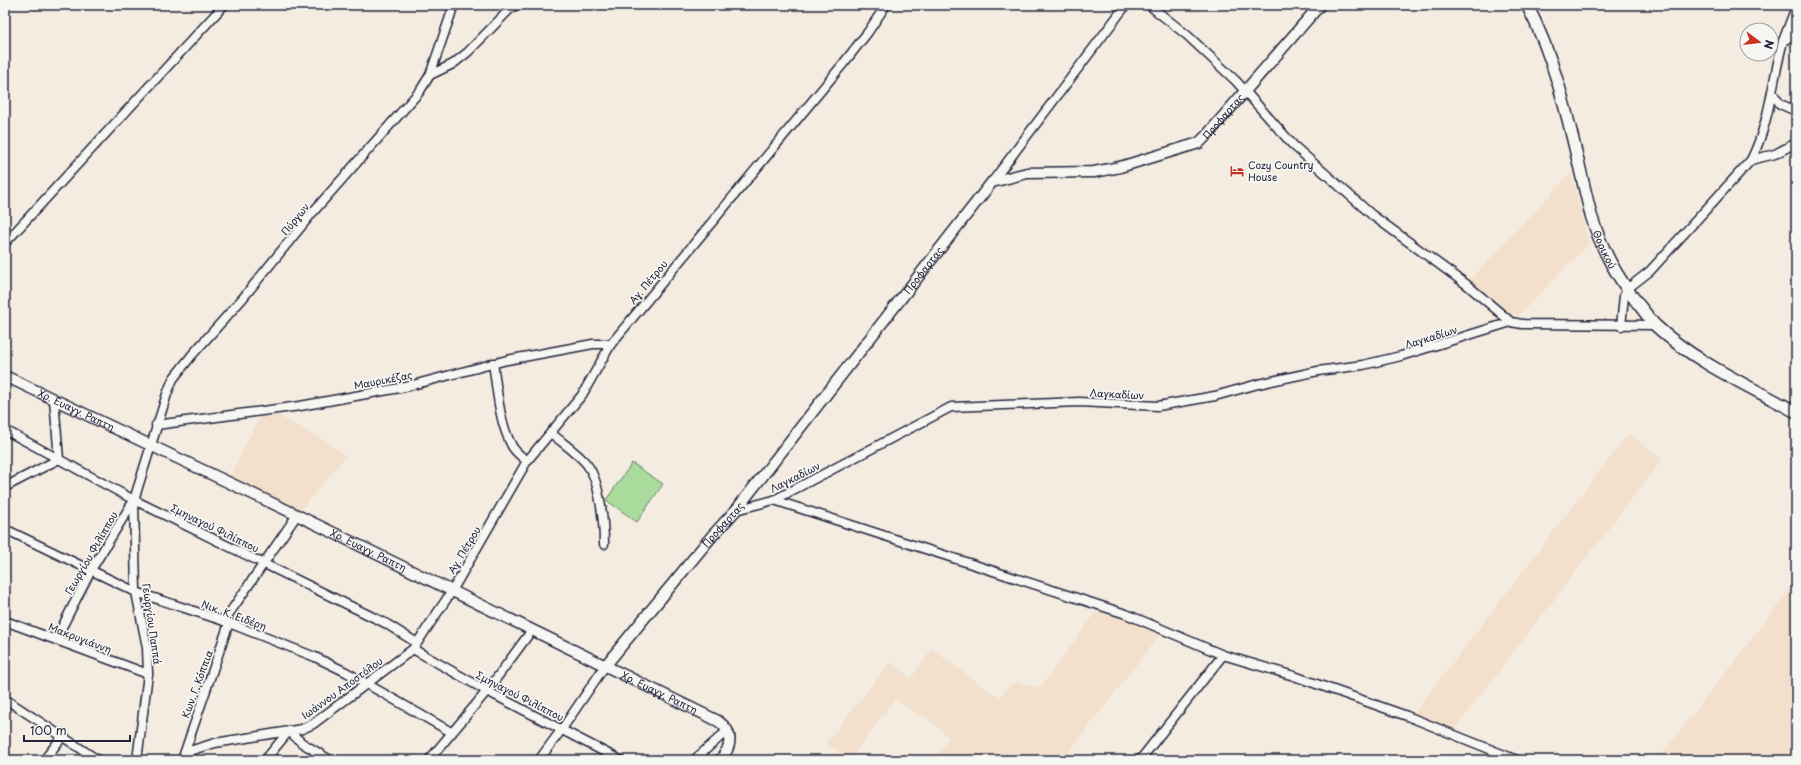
<svg xmlns="http://www.w3.org/2000/svg" width="1801" height="765" font-family="'Playpen Sans',sans-serif">
<rect width="100%" height="100%" fill="#f4ece1"/>
<filter id="ink" filterUnits="userSpaceOnUse"><feTurbulence type="fractalNoise" baseFrequency=".025" numOctaves="2"/><feDisplacementMap in="SourceGraphic" scale="8" xChannelSelector="R" yChannelSelector="G"/><feConvolveMatrix kernelMatrix="1 2 1 2 8 2 1 2 1" color-interpolation-filters="sRGB"/></filter>
<g filter="url(#ink)">
<!-- built -->
<g fill="#f2e0cc">
<path d="M 1571,173 L 1589,244 L 1517,317 L 1508,314 L 1468,282 Z"/>
<path d="M 262,412 L 272,412 L 330,444 L 346,456 L 300,511 L 230,477 Z"/>
<path d="M 1629,433 L 1662,459 L 1454,730 L 1414,713 Z"/>
<path d="M 1796,582 L 1796,760 L 1657,760 Z"/>
<path d="M 1099,608 L 1161,633 L 1063,760 L 933,760 L 949,738 L 925,716 L 919,716 L 895,699 L 850,759 L 826,743 L 890,662 L 911,678 L 932,649 L 999,698 L 1010,685 L 1017,682 L 1040,688 Z"/>
</g>
<!-- green -->
<path fill="#a9db9d" stroke="#667e6c" d="M 632,463 L 663,484 L 637,522 L 606,500 Z"/>
<g fill="none" stroke-linecap="round" stroke-linejoin="round">
<!-- minor casing -->
<g stroke="#22223b" stroke-width="11">
<g id="minor">
<path d="M 1149,5 L 1188,36 L 1236,81 L 1293,145 L 1372,215 L 1466,284 L 1511,322 L 1522,324 L 1655,325"/>
<path d="M 1783,41 L 1796,7"/>
<path d="M 430,75 L 453,64 L 468,52 L 509,10 L 516,5"/>
<path d="M 1772,92 L 1780,104 L 1796,111"/>
<path d="M 1751,160 C 1770,122 1772,82 1783,41 L 1796,33"/>
<path d="M 992,182 L 1126,5"/>
<path d="M 5,243 L 224,5"/>
<path d="M 1621,326 L 1624,296 L 1627,289 L 1650,271 L 1751,160 L 1775,154 L 1796,143"/>
<path d="M 493,363 C 497,388 499,423 512,446 C 515,452 521,456 527,461"/>
<path d="M 156,425 L 300,406 L 405,387 L 507,360 L 593,344 L 611,344"/>
<path d="M 5,430 L 134,500 L 385,623 L 417,643"/>
<path d="M 551,433 C 561,442 582,456 588,466 C 600,482 604,524 604,544"/>
<path d="M 5,487 L 59,459 L 54,400"/>
<path d="M 774,500 L 1126,614 L 1223,655 L 1294,676 L 1407,716 L 1517,760"/>
<path d="M 736,510 L 774,500 L 951,407 L 1079,402 L 1158,406 L 1215,396 L 1258,384 L 1318,371 L 1363,365 L 1401,356 L 1511,322"/>
<path d="M 5,529 L 136,592 L 224,621 L 315,657 L 346,672 L 451,732"/>
<path d="M 5,621 L 148,674"/>
<path d="M 224,621 L 297,515"/>
<path d="M 56,639 L 91,570 L 134,500"/>
<path d="M 413,649 L 487,691 L 620,760"/>
<path d="M 5,699 L 98,760"/>
<path d="M 186,752 L 215,743 L 302,729 L 313,724 L 413,649 L 452,591 L 527,461 L 582,395 L 611,344 L 843,64 L 868,32 L 886,5"/>
<path d="M 186,752 L 193,760"/>
<path d="M 44,760 L 63,736"/>
<path d="M 137,760 L 148,674 L 147,648 L 136,592 L 134,500 L 167,394 L 173,379 L 192,355 L 243,298 L 313,212 L 420,91 L 430,75 L 454,5"/>
<path d="M 182,760 L 229,623"/>
<path d="M 265,760 L 289,731 L 302,743 L 330,760"/>
<path d="M 429,760 L 487,691 L 532,630"/>
<path d="M 539,760 L 562,729 L 605,666"/>
<path d="M 694,760 L 728,730"/>
<path d="M 1140,760 L 1223,655"/>
</g>
</g>
<!-- tertiary casing -->
<g stroke="#22223b" stroke-width="13">
<g id="tertiary">
<path id="s1" d="M 5,376 L 297,515 L 718,721 C 734,732 732,747 720,760"/>
<path id="s2" d="M 605,666 L 712,536 L 736,510 L 992,182 L 1027,173 L 1094,172 L 1120,167 L 1199,143 L 1207,135 L 1320,5"/>
</g>
</g>
<!-- secondary casing -->
<g stroke="#22223b" stroke-width="14">
<g id="secondary">
<path id="s3" d="M 1527,5 C 1561,70 1573,144 1591,215 C 1602,250 1616,276 1639,305 C 1645,312 1650,320 1656,326 C 1696,363 1749,386 1796,412"/>
</g>
</g>
<!-- minor -->
<use href="#minor" stroke="#f6f6f2" stroke-width="8"/>
<!-- tertiary -->
<use href="#tertiary" stroke="#f6f6f2" stroke-width="10"/>
<!-- secondary -->
<use href="#secondary" stroke="#f6f6f2" stroke-width="11"/>
</g>
</g>
<!-- icons -->
<defs>
<g id="hotel-bare" transform="scale(1.08)"><path d="M-6-4.5h1.5V1H6V5H4.5V3h-9V5H-6ZM-4 0a1.8 1.8 0 1 1 3.6 0ZM.5 0V-2.5h3Q6-2.5 6 0Z" fill="#c8321e" stroke="#f6f6f2" stroke-width="2.5" paint-order="stroke"/></g>
</defs>
<g fill-rule="evenodd">
<use href="#hotel-bare" x="1237" y="171"/>
</g>
<g text-anchor="middle" stroke-width="3.5" stroke-linejoin="round" paint-order="stroke">
<!-- street labels -->
<g font-size="10" fill="#22223b" stroke="#f6f6f2">
<text dy="4" stroke="none"><textPath href="#s2" startOffset="868">Προφαρτας</textPath></text>
<text transform="translate(295 219) rotate(-51)" y="4">Πύργων</text>
<text dy="4" stroke="none"><textPath href="#s3" startOffset="257">Θορικού</textPath></text>
<text dy="4" stroke="none"><textPath href="#s2" startOffset="508">Προφαρτας</textPath></text>
<text transform="translate(648 282) rotate(-50)" y="4">Αγ. Πέτρου</text>
<text transform="translate(1431 337) rotate(-17)" y="4">Λαγκαδίων</text>
<text transform="translate(383 380) rotate(-11)" y="4">Μαυρικέζας</text>
<text transform="translate(1117 394) rotate(3)" y="4">Λαγκαδίων</text>
<text dy="4" stroke="none"><textPath href="#s1" startOffset="79">Χρ. Ευαγγ. Ραπτη</textPath></text>
<text transform="translate(795 477) rotate(-27)" y="4">Λαγκαδίων</text>
<text dy="4" stroke="none"><textPath href="#s2" startOffset="184">Προφαρτας</textPath></text>
<text transform="translate(215 528) rotate(26)" y="4">Σμηναγού Φιλίππου</text>
<text dy="4" stroke="none"><textPath href="#s1" startOffset="403">Χρ. Ευαγγ. Ραπτη</textPath></text>
<text transform="translate(464 550) rotate(-59)" y="4">Αγ. Πέτρου</text>
<text transform="translate(91 553) rotate(-60)" y="4">Γεωργίου Φιλίππου</text>
<text transform="translate(234 615) rotate(20)" y="4">Νικ. Κ. Ειδέρη</text>
<text transform="translate(152 624) rotate(82)" y="4">Γεωργίου Παππά</text>
<text transform="translate(80 638) rotate(21)" y="4">Μακρυγιάννη</text>
<text transform="translate(197 684) rotate(-70)" y="4">Κων. Γ. Κόππια</text>
<text transform="translate(342 688) rotate(-36)" y="4">Ιωάννου Αποστόλου</text>
<text dy="4" stroke="none"><textPath href="#s1" startOffset="727">Χρ. Ευαγγ. Ραπτη</textPath></text>
<text transform="translate(520 696) rotate(27)" y="4">Σμηναγού Φιλίππου</text>
</g>
<!-- poi labels -->
<g font-size="10" fill="#22223b" stroke="#f6f6f2" text-anchor="start">
<text x="1248" y="169">Cozy Country<tspan x="1248" dy="12">House</tspan></text>
</g>
</g>
<!-- margin -->
<rect width="1801" height="765" fill="none" stroke="#f6f6f2" stroke-width="20"/>
<rect x="10" y="10" width="1781" height="745" fill="none" stroke="#22223b" stroke-width="1.5" filter="url(#ink)"/>
<!-- north arrow -->
<g transform="translate(1759 42) rotate(105)"><circle r="19" fill="#f6f6f2" stroke="#a1a1a9"/>
<path d="M0-3L7 15L0 10L-7 15Z" fill="#c8321e"/>
<text y="-6" font-size="11" font-weight="bold" text-anchor="middle" fill="#22223b">N</text>
</g>
<!-- scale -->
<path d="M24 735v6h106v-6" fill="none" stroke="#22223b" stroke-width="2"/>
<text x="30" y="735" font-size="12" fill="#22223b" stroke="#f6f6f2" stroke-width="3" paint-order="stroke">100 m</text>
</svg>
